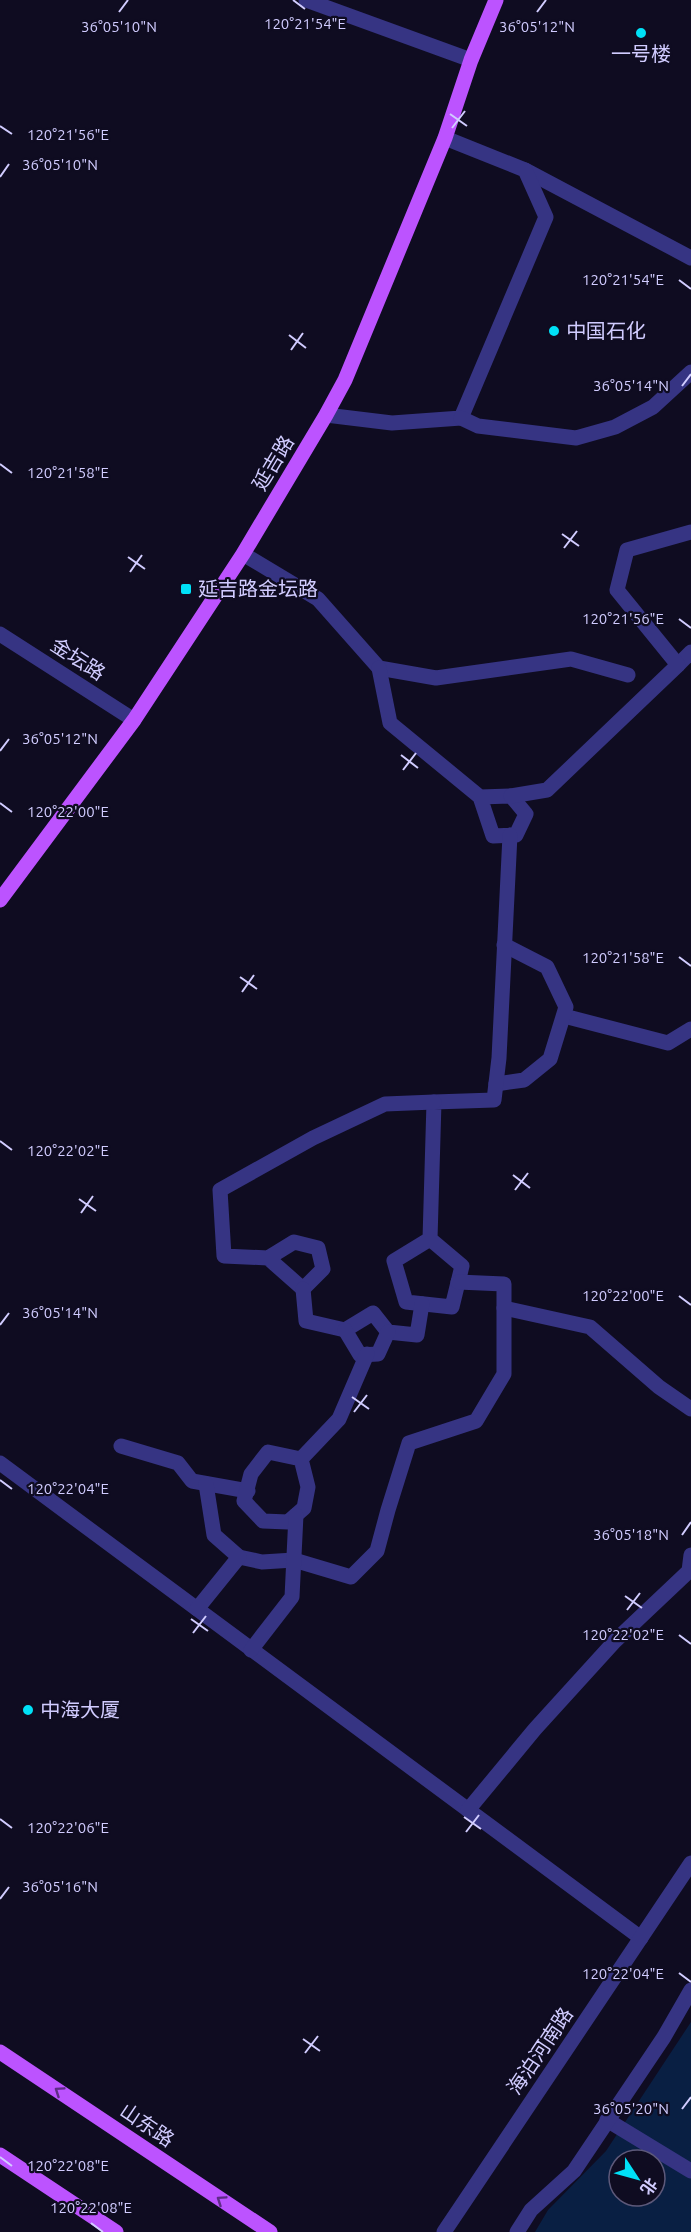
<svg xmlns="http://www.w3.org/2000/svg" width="691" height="2232" font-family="Ubuntu,'Noto Sans SC',sans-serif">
<rect width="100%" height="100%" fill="#0f0c21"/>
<!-- water -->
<path fill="#091f43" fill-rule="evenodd" d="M 691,2022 L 691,2232 L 535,2232 L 548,2210 L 606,2151 ZM 619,2160 L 655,2160 L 655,2196 L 619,2196 Z"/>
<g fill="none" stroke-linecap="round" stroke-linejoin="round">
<!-- minor -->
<g stroke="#363483" stroke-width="15">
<path d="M 306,0 L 471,60"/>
<path d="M 525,170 L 691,258"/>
<path d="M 326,415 L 392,423 L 461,418 L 546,217 L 525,170 L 445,138"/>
<path d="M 461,418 L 478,426 L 576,438 L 615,427 L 653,407 L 691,372"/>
<path d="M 243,554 L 318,599 L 379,668 L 436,678 L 571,659 L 628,675"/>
<path d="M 0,634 L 134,720"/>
<path d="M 678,665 L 691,652"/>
<path d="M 379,668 L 390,723 L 480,797 L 511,796 L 526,814 L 516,835 L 493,836 L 480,797"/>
<path d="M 511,796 L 547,790 L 678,665 L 617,590 L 627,550 L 691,532"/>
<path d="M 564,1016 L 668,1043 L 691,1029"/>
<path d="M 496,1084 L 524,1080 L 550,1059 L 566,1007 L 547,967 L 504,945"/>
<path d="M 430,1239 L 394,1261 L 406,1302 L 452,1307 L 462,1266 L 430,1239 L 434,1102 L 494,1100 L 499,1058 L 510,835"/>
<path d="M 268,1258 L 303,1289 L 323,1269 L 318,1248 L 294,1242 L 268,1258 L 224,1256 L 220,1190 L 313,1138 L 385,1104 L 434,1102"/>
<path d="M 303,1289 L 306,1321 L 345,1330 L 373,1313 L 388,1332 L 417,1335 L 422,1304"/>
<path d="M 504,1308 L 590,1327 L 659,1387 L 691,1409"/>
<path d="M 345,1330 L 360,1355 L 378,1354 L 388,1332"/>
<path d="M 121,1446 L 178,1463 L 192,1481 L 248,1491"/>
<path d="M 301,1459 L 308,1487 L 304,1508 L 288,1522 L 263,1521 L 244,1501 L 251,1474 L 268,1452 L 301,1459 L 339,1419 L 367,1354"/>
<path d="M 0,1463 L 641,1938"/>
<path d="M 239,1557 L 262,1562 L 294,1560 L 351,1577 L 377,1551 L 388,1510 L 409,1443 L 476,1421 L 504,1374 L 504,1284 L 458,1282"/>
<path d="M 197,1609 L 239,1557 L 214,1535 L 206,1484"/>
<path d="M 251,1650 L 292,1597 L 296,1515"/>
<path d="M 468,1810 L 535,1729 L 615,1641 L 689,1571 L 691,1555"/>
<path d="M 607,2120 L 691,2171"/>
<path d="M 444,2232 L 691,1863"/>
<path d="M 517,2232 L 531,2210 L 574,2171 L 664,2037 L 691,1990"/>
</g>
<!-- major -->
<g stroke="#bc53ff" stroke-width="15">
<path d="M 0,900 L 134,720 L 243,554 L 326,415 L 345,380 L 445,138 L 471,60 L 496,0"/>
<path d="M 0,2052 L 270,2232"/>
<path d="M 0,2155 L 116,2232"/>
</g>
</g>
<!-- one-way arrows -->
<defs><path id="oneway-chevron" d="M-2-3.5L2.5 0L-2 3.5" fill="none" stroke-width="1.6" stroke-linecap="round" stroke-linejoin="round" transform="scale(1.5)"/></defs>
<g stroke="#5d2c85">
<use href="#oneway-chevron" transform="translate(59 2091) rotate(-146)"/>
<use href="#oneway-chevron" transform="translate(221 2200) rotate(-146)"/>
</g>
<!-- ticks -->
<path fill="none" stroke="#d1ccff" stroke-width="2" d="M 293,0 L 305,9M 119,12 L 128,0M 537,12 L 546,0M 450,114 L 467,126M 0,126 L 12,134M 452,128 L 465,111M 0,177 L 9,164M 679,280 L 691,289M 289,335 L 306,348M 291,350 L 303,333M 682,386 L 691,374M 0,464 L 12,473M 562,534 L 579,546M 564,548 L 577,531M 128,557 L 145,569M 130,572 L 142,555M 679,619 L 691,628M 0,751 L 9,739M 401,755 L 418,768M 403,770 L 416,753M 0,803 L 12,812M 679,957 L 691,966M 240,977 L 257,989M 242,992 L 254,975M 0,1141 L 12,1150M 513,1175 L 530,1188M 515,1190 L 528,1173M 79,1199 L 96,1211M 81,1213 L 93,1196M 679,1296 L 691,1305M 0,1325 L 9,1313M 352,1397 L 369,1409M 354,1412 L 367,1395M 0,1480 L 12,1489M 682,1535 L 691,1522M 625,1596 L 642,1608M 627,1610 L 640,1593M 191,1619 L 208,1631M 193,1633 L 206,1616M 679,1635 L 691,1644M 464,1817 L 481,1829M 0,1819 L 12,1828M 466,1832 L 479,1815M 0,1899 L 9,1887M 679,1973 L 691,1982M 303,2039 L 320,2051M 305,2053 L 318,2036M 682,2109 L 691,2097M 0,2157 L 12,2166M 91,2223 L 103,2232"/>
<!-- markers -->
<g fill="#00e1f7" stroke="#0f0c21" stroke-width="2">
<circle cx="641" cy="33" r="6"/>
<circle cx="554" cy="331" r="6"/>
<rect x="180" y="583" width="12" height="12" rx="3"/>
<circle cx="28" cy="1710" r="6"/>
</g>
<g text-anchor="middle" stroke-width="4.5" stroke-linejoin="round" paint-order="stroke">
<!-- poi labels -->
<g font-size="20" fill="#d1ccff" stroke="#0f0c21" text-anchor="start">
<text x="641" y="61" text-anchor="middle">一号楼</text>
<text x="566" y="338">中国石化</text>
<text x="198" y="596">延吉路金坛路</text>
<text x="40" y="1717">中海大厦</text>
</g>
<!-- street labels -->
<g font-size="20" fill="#d1ccff" stroke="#0f0c21">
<text transform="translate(273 463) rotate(-59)" y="7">延吉路</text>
<text transform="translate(78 659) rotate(33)" y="7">金坛路</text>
<text transform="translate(540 2051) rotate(-56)" y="7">海泊河南路</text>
<text transform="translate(147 2125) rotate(34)" y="7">山东路</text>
</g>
</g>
<g font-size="15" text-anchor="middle" fill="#d1ccff" stroke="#0f0c21" stroke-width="4.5" stroke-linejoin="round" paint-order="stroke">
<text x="305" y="29">120°21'54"E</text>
<text x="119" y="32">36°05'10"N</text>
<text x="537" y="32">36°05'12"N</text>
<text x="68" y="140">120°21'56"E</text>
<text x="60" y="170">36°05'10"N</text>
<text x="623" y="285">120°21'54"E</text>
<text x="631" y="391">36°05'14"N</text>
<text x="68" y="478">120°21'58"E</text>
<text x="623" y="624">120°21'56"E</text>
<text x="60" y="744">36°05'12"N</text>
<text x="68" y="817">120°22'00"E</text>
<text x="623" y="963">120°21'58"E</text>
<text x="68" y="1156">120°22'02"E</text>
<text x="623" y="1301">120°22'00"E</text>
<text x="60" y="1318">36°05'14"N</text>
<text x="68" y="1494">120°22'04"E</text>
<text x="631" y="1540">36°05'18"N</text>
<text x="623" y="1640">120°22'02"E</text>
<text x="68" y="1833">120°22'06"E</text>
<text x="60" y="1892">36°05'16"N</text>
<text x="623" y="1979">120°22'04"E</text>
<text x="631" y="2114">36°05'20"N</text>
<text x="68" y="2171">120°22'08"E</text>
<text x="91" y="2213">120°22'08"E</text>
</g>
<!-- north arrow -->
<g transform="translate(637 2178) rotate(126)"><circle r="28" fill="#0f0c21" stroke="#5d597a" stroke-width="1.5"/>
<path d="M0-4.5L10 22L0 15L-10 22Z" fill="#00e1f7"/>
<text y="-9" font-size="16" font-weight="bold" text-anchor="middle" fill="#d1ccff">北</text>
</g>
</svg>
